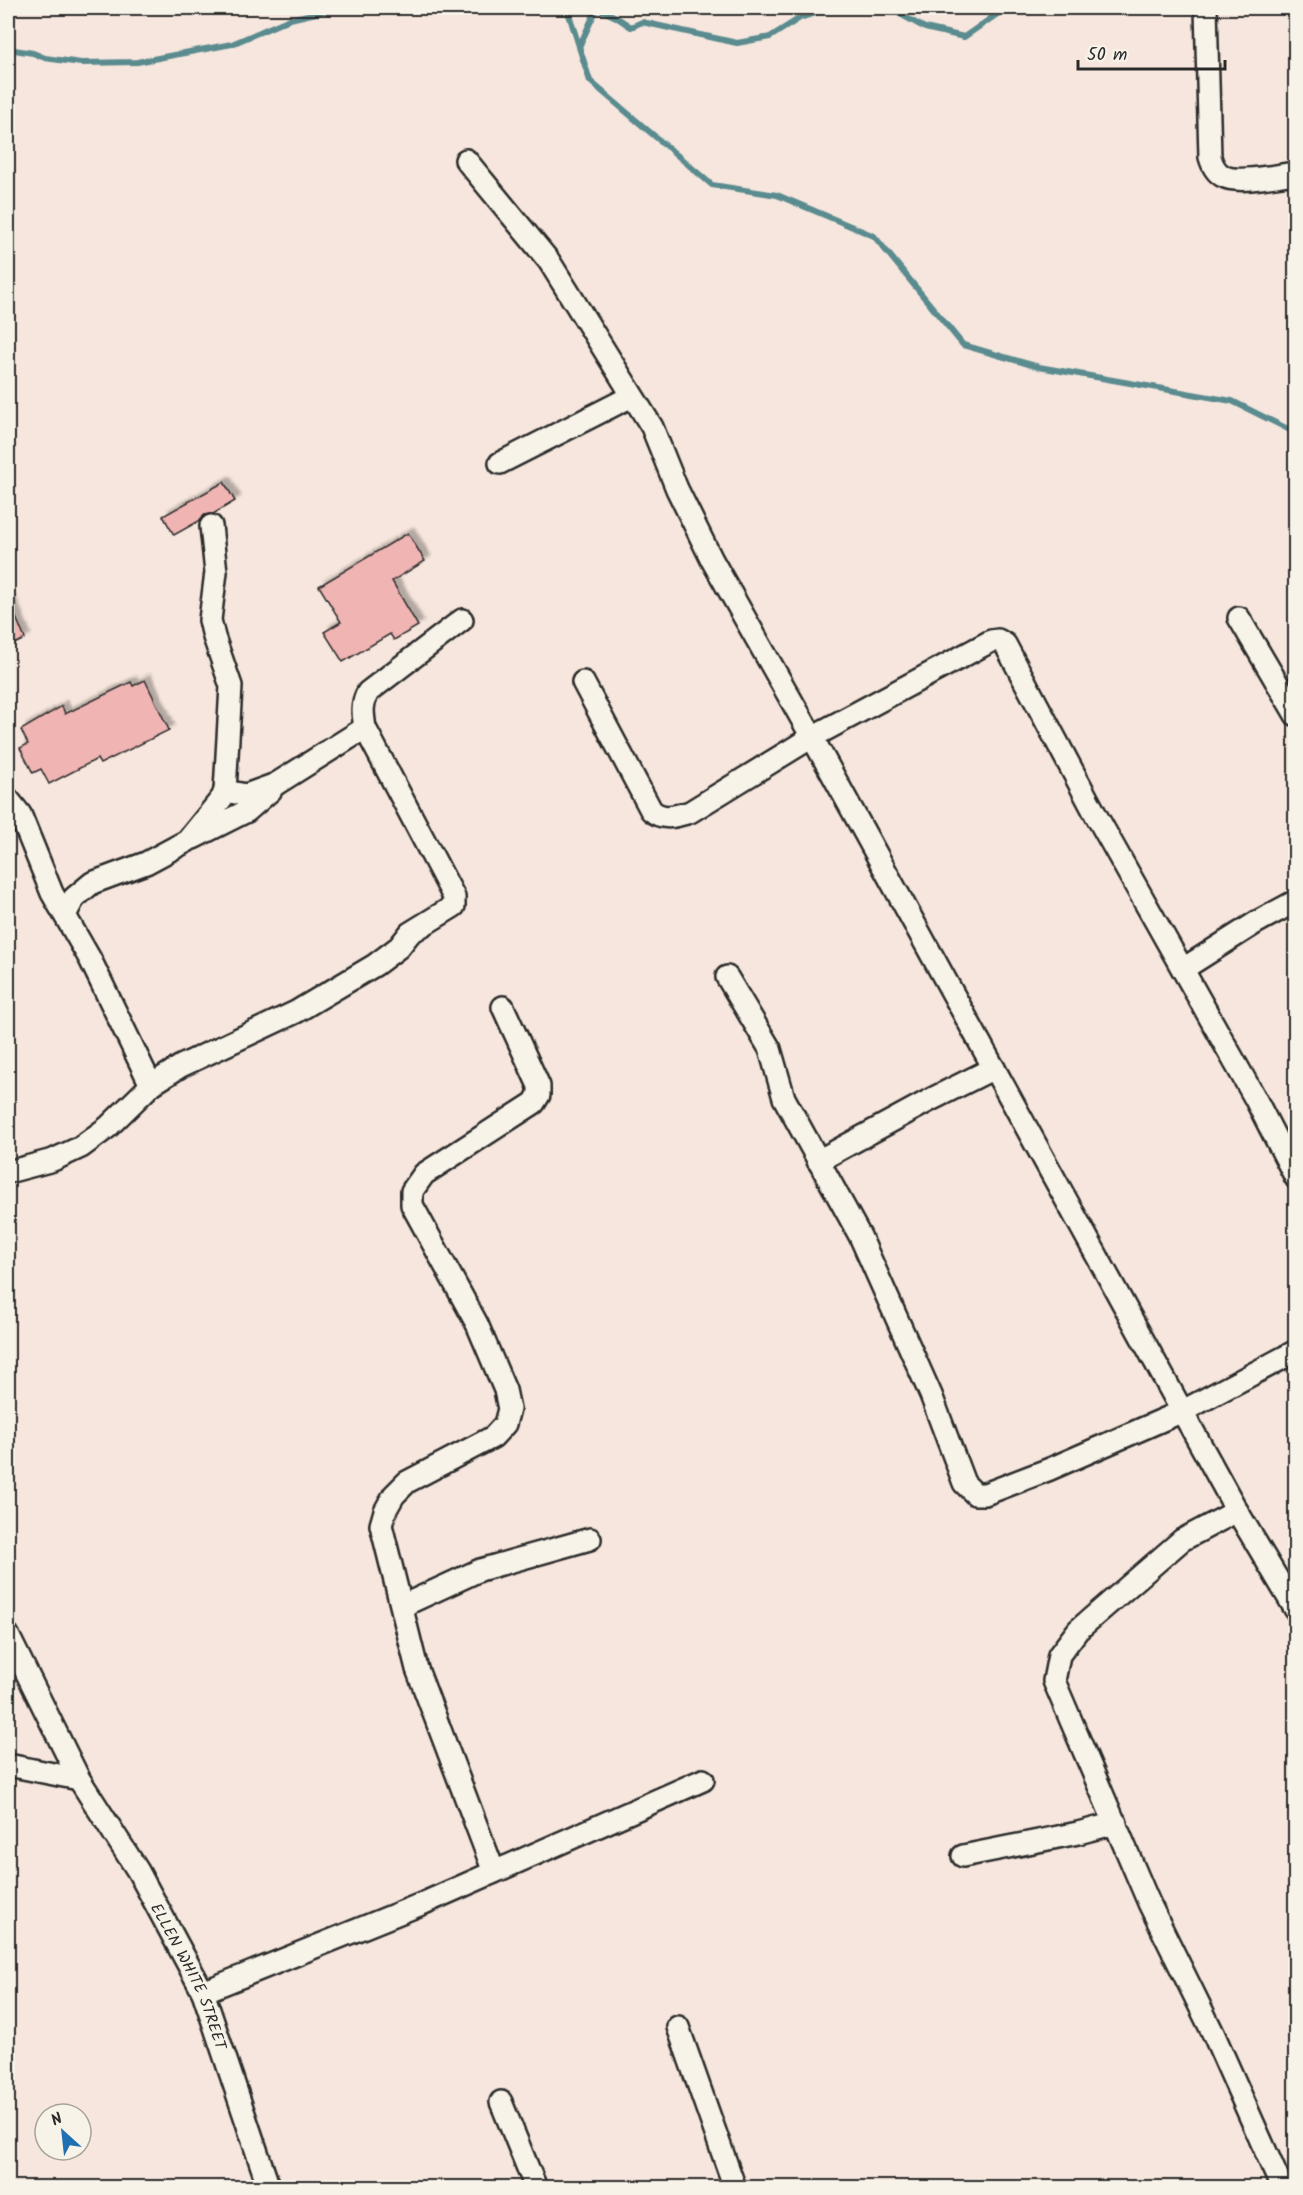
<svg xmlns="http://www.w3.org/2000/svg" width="1303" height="2195" font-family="Kalam,sans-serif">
<defs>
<filter id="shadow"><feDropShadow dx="5.5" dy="-5.5" stdDeviation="1.5" flood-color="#0004"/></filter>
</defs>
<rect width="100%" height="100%" fill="#f6e6dd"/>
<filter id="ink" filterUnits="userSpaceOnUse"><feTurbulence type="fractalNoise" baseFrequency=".0167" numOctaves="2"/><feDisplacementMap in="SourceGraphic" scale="12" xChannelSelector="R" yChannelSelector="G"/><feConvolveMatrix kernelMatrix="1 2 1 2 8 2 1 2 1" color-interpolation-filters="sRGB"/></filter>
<g filter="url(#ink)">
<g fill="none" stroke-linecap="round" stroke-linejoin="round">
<!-- stream -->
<g stroke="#5a8b8f" stroke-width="6">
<path d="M 567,8 L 590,81 L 579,47 L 597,8 L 616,17 L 631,27 L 642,22 L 737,43 L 770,37 L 800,18 L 831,8"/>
<path d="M 889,8 L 925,28 L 964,37 L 1006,8"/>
<path d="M 8,49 L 33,53 L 45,58 L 81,63 L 137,62 L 232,44 L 290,19 L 338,8"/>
<path d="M 590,81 L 712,185 L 777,195 L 874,236 L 963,345 L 1039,367 L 1232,401 L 1296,433"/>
</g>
</g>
<!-- building -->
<g fill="#f0b4b3" stroke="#2b2b2b" stroke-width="1.5" filter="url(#shadow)">
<path d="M 224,482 L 235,501 L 213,514 L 204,515 L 199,521 L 174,535 L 163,516 Z"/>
<path d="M 408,533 L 425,561 L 392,581 L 418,626 L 394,640 L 390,634 L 343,662 L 324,632 L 341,622 L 319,586 Z"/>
<path d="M 8,598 L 25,639 L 8,647 Z"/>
<path d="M 145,680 L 169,730 L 100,764 L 97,759 L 49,784 L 41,769 L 33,773 L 20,748 L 28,744 L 21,730 L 62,706 L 65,714 L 131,682 L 133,686 Z"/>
</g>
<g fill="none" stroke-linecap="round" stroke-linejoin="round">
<!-- minor casing -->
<g stroke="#2b2b2b" stroke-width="26">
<g id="minor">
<path d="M 1206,8 L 1210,157 C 1212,164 1215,172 1223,176 C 1237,184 1272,176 1289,174 L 1296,176"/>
<path d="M 466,160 L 549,261 L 652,427 L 677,489 L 712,560 L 812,737 L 1237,1511 L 1296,1610"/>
<path d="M 500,463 L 632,396"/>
<path d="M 1239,618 L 1296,715"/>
<path d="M 583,682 L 651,810 C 663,821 676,816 690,812 L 812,737 L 991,641 L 998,640 L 1005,644 L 1097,817 L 1255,1098 L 1296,1178"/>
<path d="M 225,791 L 246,795 L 276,784 L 365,728 C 363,715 361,704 368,692 L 462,620"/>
<path d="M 8,799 L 20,814 L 52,893 L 90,959 L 151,1085"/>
<path d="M 193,838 L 247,811 L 271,790"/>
<path d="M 65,915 L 74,898 L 92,883 L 146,863 L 187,841 L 222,798 L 225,791 L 231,686 L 214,637 L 210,620 L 216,572 L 211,526"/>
<path d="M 1183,969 L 1257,922 L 1296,901"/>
<path d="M 727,977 L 770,1049 L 784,1098 L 860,1236 L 931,1395 L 964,1483 L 975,1494 L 985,1494 L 1050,1469 L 1183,1411 L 1296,1351"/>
<path d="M 818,1161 L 932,1099 L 994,1068"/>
<path d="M 8,1172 L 53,1160 L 81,1147 L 108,1127 L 151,1085 L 181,1066 L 296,1012 L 375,965 L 399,947 L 410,933 L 454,906 L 454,897 L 365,728"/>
<path d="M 1237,1511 L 1182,1540 L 1078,1630 L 1059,1655 L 1054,1681 L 1149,1903 L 1214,2035 L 1282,2188"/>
<path d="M 402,1606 L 480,1570 L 590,1539"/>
<path id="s1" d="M 8,1635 L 79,1779 L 138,1871 L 203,1992 L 269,2188"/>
<path d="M 8,1765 L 79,1779"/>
<path d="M 963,1856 L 1078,1833 L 1116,1823"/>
<path d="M 494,1872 L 417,1669 L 381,1525 L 385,1511 L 394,1495 L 407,1482 L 493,1437 L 505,1424 L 509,1409 L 505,1390 L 477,1324 L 412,1205 L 412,1191 L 424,1174 L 534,1103 L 539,1095 L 539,1086 L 503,1007"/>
<path d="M 203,1992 L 424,1903 L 703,1780"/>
<path d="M 678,2027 L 735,2188"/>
<path d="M 501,2102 L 536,2188"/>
</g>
</g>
<!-- minor -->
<use href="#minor" stroke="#f7f3e8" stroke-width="21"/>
</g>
</g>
<g text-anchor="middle" stroke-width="4.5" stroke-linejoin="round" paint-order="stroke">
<!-- street labels -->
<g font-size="16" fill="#2b2b2b" stroke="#f7f3e8">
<text dy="6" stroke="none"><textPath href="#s1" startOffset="387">ELLEN WHITE STREET</textPath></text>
</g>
</g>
<!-- margin -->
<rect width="1303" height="2195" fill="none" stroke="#f7f3e8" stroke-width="30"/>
<rect x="15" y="15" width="1273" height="2165" fill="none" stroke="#2b2b2b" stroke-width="2" filter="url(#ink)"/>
<!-- north arrow -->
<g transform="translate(63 2132) rotate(333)"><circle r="28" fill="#f7f3e8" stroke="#a5a39c" stroke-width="1.5"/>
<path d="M0-4.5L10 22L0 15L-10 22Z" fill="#1f6fb2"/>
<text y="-9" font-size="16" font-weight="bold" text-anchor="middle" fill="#2b2b2b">N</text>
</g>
<!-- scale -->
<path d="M1078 60v9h147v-9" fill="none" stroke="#2b2b2b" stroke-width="3"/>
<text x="1087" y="60" font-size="18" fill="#2b2b2b" stroke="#f7f3e8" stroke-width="4.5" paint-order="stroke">50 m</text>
</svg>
